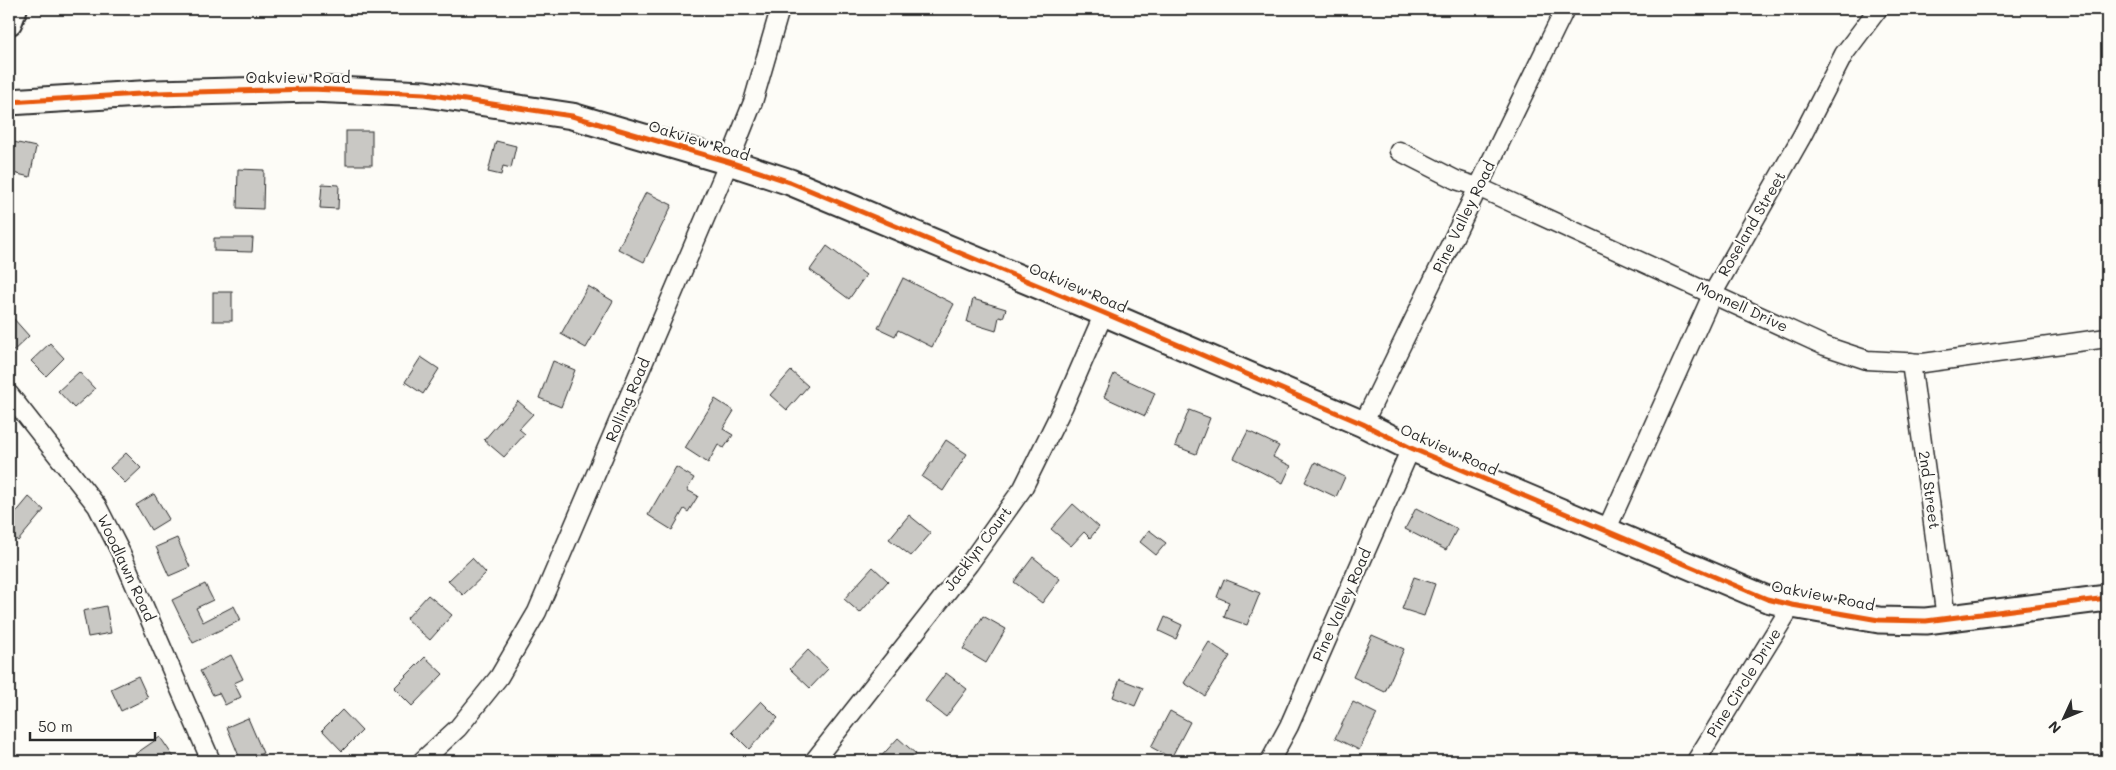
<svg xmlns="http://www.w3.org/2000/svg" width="2116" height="770" font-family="Mali,sans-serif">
<rect width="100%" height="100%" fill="#fdfcf7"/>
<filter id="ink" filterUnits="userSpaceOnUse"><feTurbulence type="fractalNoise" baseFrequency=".02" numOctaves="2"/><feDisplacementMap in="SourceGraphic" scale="10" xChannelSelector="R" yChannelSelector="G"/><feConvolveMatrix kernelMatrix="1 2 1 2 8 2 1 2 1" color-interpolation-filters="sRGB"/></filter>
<g filter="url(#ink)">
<!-- building -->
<g fill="#c9c8c4" stroke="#2b2b2b">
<rect x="346" y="131" width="26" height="34"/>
<path d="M 9,141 L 36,147 L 30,177 L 9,172 Z"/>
<path d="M 496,141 L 516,146 L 511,168 L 503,166 L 501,175 L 488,172 Z"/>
<path d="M 238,169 L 264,170 L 263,209 L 237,208 Z"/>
<path d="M 322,184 L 339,185 L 338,209 L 320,208 Z"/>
<path d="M 646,192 L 672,205 L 644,262 L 618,249 Z"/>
<path d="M 214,238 L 253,238 L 252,252 L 214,251 Z"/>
<path d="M 827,246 L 866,275 L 849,299 L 810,270 Z"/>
<path d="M 903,278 L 954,304 L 932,347 L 898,330 L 895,336 L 878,328 Z"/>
<path d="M 588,286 L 613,301 L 586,348 L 561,334 Z"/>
<rect x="213" y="292" width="19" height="29"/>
<path d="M 973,299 L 1006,309 L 1003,318 L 999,317 L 996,331 L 967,322 Z"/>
<path d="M 13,318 L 29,336 L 9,355 L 9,322 Z"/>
<path d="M 50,343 L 64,358 L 46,376 L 31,361 Z"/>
<path d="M 421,357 L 439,369 L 423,394 L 405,382 Z"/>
<path d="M 553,361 L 575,370 L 561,407 L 539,398 Z"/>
<path d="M 791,371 L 808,386 L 787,410 L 770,395 Z"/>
<path d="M 79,372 L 95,389 L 74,408 L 58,391 Z"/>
<path d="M 1114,374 L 1155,393 L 1145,416 L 1104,397 Z"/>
<path d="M 715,399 L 734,411 L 723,429 L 733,435 L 724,448 L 718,445 L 708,463 L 685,448 Z"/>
<path d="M 518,401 L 533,414 L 519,429 L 525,434 L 504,457 L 484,440 Z"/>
<path d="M 1189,410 L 1210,418 L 1196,454 L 1175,446 Z"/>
<path d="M 1248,431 L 1279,446 L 1273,457 L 1291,466 L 1283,483 L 1234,458 Z"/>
<path d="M 946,440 L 967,454 L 943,491 L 922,477 Z"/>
<path d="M 126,453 L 141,468 L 125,483 L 110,468 Z"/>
<path d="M 1315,462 L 1345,477 L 1336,497 L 1305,482 Z"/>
<path d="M 676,467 L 694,478 L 687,490 L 698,496 L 688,512 L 684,509 L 672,530 L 648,515 Z"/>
<path d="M 154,494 L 169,519 L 151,530 L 136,505 Z"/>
<path d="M 29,497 L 44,510 L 18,541 L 9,533 L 9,521 Z"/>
<path d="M 1073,504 L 1099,527 L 1090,538 L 1084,532 L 1071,546 L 1051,529 Z"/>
<path d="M 1416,508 L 1457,529 L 1446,550 L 1405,529 Z"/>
<path d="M 909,515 L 931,533 L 911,556 L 889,539 Z"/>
<path d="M 1149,530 L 1166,543 L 1156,555 L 1140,542 Z"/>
<path d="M 177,538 L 190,567 L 169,576 L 156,547 Z"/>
<path d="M 1033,557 L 1060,579 L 1042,603 L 1014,582 Z"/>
<path d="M 472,558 L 486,573 L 463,595 L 448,581 Z"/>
<path d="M 873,567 L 888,581 L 860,613 L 844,599 Z"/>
<path d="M 1414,577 L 1435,584 L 1424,616 L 1402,609 Z"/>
<path d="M 1224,579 L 1260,593 L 1247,625 L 1224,617 L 1229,602 L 1217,597 Z"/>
<path d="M 205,584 L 213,600 L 196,608 L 203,622 L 234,606 L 241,620 L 193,643 L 172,600 Z"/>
<path d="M 428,595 L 452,615 L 430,640 L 406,619 Z"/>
<path d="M 106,606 L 111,633 L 88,637 L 83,611 Z"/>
<path d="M 983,616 L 1006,629 L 986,663 L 963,649 Z"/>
<path d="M 1165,617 L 1182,625 L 1176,639 L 1159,631 Z"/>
<path d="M 1372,635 L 1404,649 L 1385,692 L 1353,677 Z"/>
<path d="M 1209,642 L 1230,656 L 1205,696 L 1184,683 Z"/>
<path d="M 808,650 L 828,669 L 810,688 L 790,669 Z"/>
<path d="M 231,655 L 243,679 L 234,683 L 241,697 L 225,705 L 219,693 L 213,695 L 200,671 Z"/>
<path d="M 425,657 L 443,674 L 412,706 L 394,688 Z"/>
<path d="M 946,673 L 967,689 L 946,717 L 925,701 Z"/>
<path d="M 138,676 L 148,698 L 121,711 L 111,689 Z"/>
<path d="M 1120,679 L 1143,688 L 1135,706 L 1113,697 Z"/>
<path d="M 761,701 L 778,718 L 749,749 L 732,732 Z"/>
<path d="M 1353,702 L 1377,714 L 1359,750 L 1335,738 Z"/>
<path d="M 342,710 L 362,731 L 342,751 L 322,730 Z"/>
<path d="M 1170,711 L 1190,722 L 1171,758 L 1151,747 Z"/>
<path d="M 248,718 L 263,753 L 241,761 L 227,727 Z"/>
<path d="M 160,737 L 175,759 L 172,761 L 138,761 L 134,755 Z"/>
<path d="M 898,738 L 916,754 L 910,761 L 877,761 Z"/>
</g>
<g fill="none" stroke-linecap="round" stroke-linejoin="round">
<!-- street casing -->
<g stroke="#2b2b2b" stroke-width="21">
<g id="street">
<path d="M 1399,151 L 1456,180 L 1478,187 L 1825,346 L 1867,360 L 1923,363 L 2107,338"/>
<path d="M 1911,362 L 1946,618"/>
<path d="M 9,394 L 97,506 L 121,553 L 211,761"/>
<path d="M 1363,424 L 1565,9"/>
<path d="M 1606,531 L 1713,293 L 1802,136 L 1844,54 L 1878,9"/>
<path d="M 422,761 L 458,728 L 499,677 L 537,612 L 729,162 L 753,102 L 780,9"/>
<path d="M 814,761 L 969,564 L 1023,488 L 1064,405 L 1104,313"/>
<path d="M 1270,761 L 1289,726 L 1411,448"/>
<path d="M 1696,761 L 1792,605"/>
</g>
</g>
<!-- secondary casing -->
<g stroke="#2b2b2b" stroke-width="29">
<g id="secondary">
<path d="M 9,22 L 14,9"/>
<path d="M 9,102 L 156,93 L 311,89 L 425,94 L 572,116 L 729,162 L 790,182 L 1104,313 L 1363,424 L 1411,448 L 1767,599 L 1792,605 L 1879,620 L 1926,621 L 2107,598"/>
</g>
</g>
<!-- street -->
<use href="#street" stroke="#fdfcf7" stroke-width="18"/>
<!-- secondary -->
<use href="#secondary" stroke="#fdfcf7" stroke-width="25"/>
<!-- cycleway casing -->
<g stroke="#fdfcf7" stroke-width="8">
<path id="cycleway" d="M 9,102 L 156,93 L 311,89 L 425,94 L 572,116 L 729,162 L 790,182 L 1104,313 L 1363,424 L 1411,448 L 1767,599 L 1792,605 L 1879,620 L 1926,621 L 2107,598"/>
</g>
<!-- cycleway -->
<use href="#cycleway" stroke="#e8590c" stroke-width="5"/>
</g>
</g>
<g text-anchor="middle" stroke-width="4.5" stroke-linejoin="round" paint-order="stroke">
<!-- street labels -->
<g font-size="15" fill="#2b2b2b" stroke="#fdfcf7">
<text x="298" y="83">Oakview Road</text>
<text transform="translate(699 141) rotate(17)" y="5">Oakview Road</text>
<text transform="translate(1464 217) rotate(-64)" y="5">Pine Valley Road</text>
<text transform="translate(1752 224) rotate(-60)" y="5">Roseland Street</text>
<text transform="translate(1078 288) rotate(23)" y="5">Oakview Road</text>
<text transform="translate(1742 307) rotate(25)" y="5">Monnell Drive</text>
<text transform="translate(628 400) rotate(-67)" y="5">Rolling Road</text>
<text transform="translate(1449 450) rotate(24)" y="5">Oakview Road</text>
<text transform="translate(1929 490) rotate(82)" y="5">2nd Street</text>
<text transform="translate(978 549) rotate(-53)" y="5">Jacklyn Court</text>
<text transform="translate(126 568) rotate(65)" y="5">Woodlawn Road</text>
<text transform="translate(1823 596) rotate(11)" y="5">Oakview Road</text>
<text transform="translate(1342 605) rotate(-66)" y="5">Pine Valley Road</text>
<text transform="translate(1744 683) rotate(-58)" y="5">Pine Circle Drive</text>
</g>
</g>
<!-- margin -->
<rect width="2116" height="770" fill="none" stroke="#fdfcf7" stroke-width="30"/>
<rect x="15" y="15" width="2086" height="740" fill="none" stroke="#2b2b2b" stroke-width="2" filter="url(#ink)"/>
<!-- north arrow -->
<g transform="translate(2064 718) rotate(226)" stroke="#fdfcf7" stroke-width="4" paint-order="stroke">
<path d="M0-4L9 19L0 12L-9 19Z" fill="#2b2b2b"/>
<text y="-8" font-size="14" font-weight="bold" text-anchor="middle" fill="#2b2b2b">N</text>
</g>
<!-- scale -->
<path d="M30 732v8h125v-8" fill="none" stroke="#2b2b2b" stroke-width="2.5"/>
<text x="38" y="732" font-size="15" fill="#2b2b2b" stroke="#fdfcf7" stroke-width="4" paint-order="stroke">50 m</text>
</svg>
